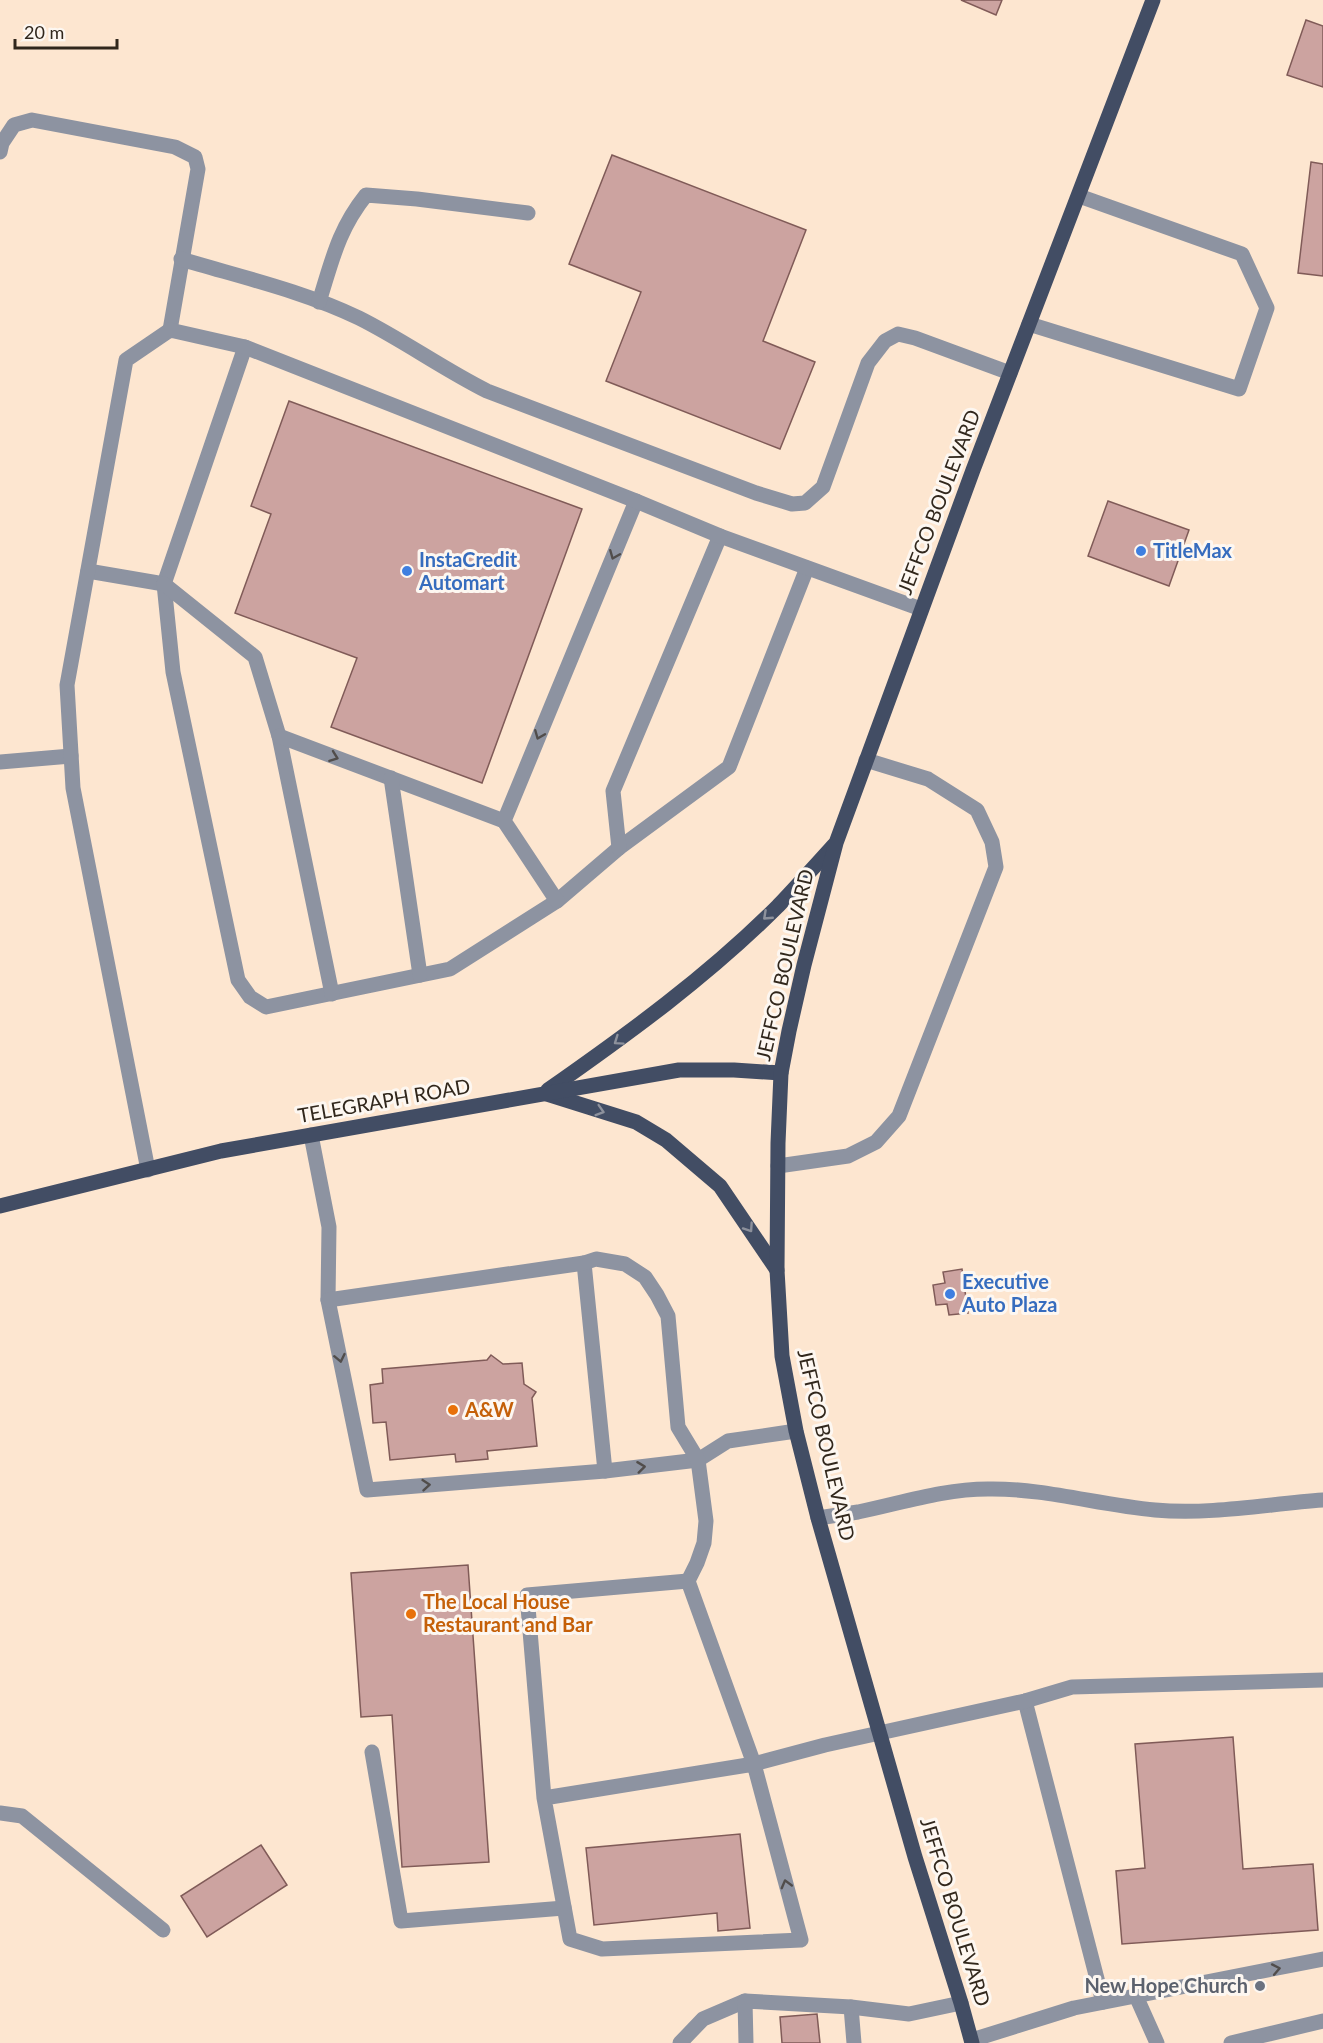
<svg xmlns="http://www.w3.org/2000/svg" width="1323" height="2043" font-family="Lato,sans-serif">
<rect width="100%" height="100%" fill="#fde6d0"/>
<!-- building -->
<g fill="#cca3a0" stroke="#805b58" stroke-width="1.5">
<path d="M 961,0 L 1002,0 L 996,15 Z"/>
<path d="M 1306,20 L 1323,26 L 1323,87 L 1287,75 Z"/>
<path d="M 612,155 L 806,230 L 763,341 L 815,362 L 780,449 L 606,381 L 641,292 L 569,264 Z"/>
<path d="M 1311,162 L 1323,164 L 1323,276 L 1298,273 Z"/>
<path d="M 289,401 L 582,509 L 482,783 L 331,727 L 357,658 L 235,613 L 271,514 L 251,506 Z"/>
<path d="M 1108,501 L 1189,530 L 1169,586 L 1088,556 Z"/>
<path d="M 962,1269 L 968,1313 L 949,1315 L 947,1304 L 936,1305 L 933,1285 L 945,1283 L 943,1272 Z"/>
<path d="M 491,1355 L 503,1364 L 522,1363 L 524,1384 L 536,1392 L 532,1398 L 537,1446 L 487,1451 L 488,1459 L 456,1462 L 455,1454 L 390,1460 L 386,1422 L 373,1423 L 370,1385 L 383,1383 L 382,1369 L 487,1360 Z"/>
<path d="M 468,1565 L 489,1862 L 402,1867 L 392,1715 L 361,1717 L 351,1573 Z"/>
<path d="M 1233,1737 L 1243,1869 L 1313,1864 L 1318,1930 L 1122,1944 L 1116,1871 L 1145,1868 L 1135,1744 Z"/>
<path d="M 740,1834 L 750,1928 L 718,1931 L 717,1913 L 594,1925 L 586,1848 Z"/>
<path d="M 261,1845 L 287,1885 L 207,1937 L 181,1896 Z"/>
<path d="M 817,2014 L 820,2043 L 782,2043 L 780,2017 Z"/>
</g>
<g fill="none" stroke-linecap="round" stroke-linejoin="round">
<!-- minor -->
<g stroke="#8d93a1" stroke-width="15">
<path d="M 0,152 L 2,143 L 14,125 L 32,120 L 175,147 L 195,157 L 198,169 L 170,330"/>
<path d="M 181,259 C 241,277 303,291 359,318 C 403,340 443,369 487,391 L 756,493 L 792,504 L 805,503 L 823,487 L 868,363 L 885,341 L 898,334 L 915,338 L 1010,373"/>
<path d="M 319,302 C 332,261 338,230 366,195 L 417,199 L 528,213"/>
<path d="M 1029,324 L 1239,389 L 1267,308 L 1242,254 L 1079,196"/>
<path d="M 88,571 L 164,584 L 245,347"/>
<path d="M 164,584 L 173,672 L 238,980 L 250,997 L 266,1007 L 450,969 L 557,901 L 619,848 L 729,767 L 807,568"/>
<path d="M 164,584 L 255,657 L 279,736 L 332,994"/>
<path d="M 279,736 L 504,821"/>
<path d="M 0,762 L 71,756"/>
<path d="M 391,778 L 420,975"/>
<path d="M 619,848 L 613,791 L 720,536"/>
<path d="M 557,901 L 504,821 L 636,501"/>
<path d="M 311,1135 L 329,1227 L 328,1300 L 367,1490 L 605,1471 L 698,1460 L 728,1441 L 796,1431"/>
<path d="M 778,1166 L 848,1156 L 876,1142 L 899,1116 L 996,867 L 992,842 L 977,810 L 928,779 L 866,760"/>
<path d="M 148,1170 L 73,788 L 67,685 L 126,360 L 170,330 L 245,347 L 636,501 L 720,536 L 921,609"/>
<path d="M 584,1263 L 605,1471"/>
<path d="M 328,1300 L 584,1263 L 596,1259 L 625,1264 L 645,1277 L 657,1295 L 668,1316 L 678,1427 L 698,1460 L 706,1521 L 704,1543 L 697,1563 L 688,1581"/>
<path d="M 818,1518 C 831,1516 845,1514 858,1512 C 902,1503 943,1489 988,1489 C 1044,1488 1099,1505 1155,1510 C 1211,1515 1267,1504 1323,1500"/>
<path d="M 1025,1701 L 1103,2002"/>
<path d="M 372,1752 L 401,1921 L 564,1908"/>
<path d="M 544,1798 L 527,1595 L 688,1581 L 754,1764 L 801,1940 L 602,1949 L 570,1939 L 544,1798 L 754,1764 L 825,1745 L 1025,1701 L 1072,1687 L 1323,1680"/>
<path d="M 0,1813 L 22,1816 L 163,1930"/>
<path d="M 1136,1996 L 1157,2043"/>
<path d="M 851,2007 L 854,2043"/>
<path d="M 972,2040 L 1074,2008 L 1323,1959"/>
<path d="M 680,2043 L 703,2019 L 745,2001"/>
<path d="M 746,2043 L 745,2001 L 851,2007 L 909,2014 L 961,2003"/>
<path d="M 1231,2043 L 1323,2021"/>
</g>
<!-- major -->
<g stroke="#424d64" stroke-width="15">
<path d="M 548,1090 C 628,1034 708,976 778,906 C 797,886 815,866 834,845"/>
<path d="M 547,1094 L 636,1122 L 666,1140 L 720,1186 L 777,1270"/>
<path d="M 0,1206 L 221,1151 L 679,1070 L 734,1070 L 781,1073"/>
<path d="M 972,2043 L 961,2003 L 915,1857 L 818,1518 L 796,1431 L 782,1356 L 777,1270 L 778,1143 L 781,1073 L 789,1031 L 804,965 L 836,843 L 973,470 L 1153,0"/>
</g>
</g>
<!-- one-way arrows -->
<defs><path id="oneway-chevron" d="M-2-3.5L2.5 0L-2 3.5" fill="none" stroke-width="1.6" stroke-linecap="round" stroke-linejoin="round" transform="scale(1.5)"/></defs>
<g stroke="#514d4b">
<use href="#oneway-chevron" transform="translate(614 555) rotate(112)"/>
<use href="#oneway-chevron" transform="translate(539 735) rotate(112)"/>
<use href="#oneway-chevron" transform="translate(334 757) rotate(20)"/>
<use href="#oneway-chevron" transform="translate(340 1358) rotate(78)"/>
<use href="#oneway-chevron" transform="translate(641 1467) rotate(-7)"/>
<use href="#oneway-chevron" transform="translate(426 1485) rotate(-5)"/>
<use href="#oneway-chevron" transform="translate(786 1884) rotate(-105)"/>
<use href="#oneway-chevron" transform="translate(1276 1969) rotate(-11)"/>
</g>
<g stroke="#8d919c">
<use href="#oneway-chevron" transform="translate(767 916) rotate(137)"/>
<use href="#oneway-chevron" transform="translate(618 1041) rotate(145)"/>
<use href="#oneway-chevron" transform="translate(600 1111) rotate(17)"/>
<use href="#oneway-chevron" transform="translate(749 1228) rotate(56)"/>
</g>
<!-- markers -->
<g fill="#3f7fe0" stroke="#fdf7f1" stroke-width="2">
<circle cx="1141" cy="551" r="6"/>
<circle cx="407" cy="571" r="6"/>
<circle cx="950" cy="1294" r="6"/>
</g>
<g fill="#e8710a" stroke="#fdf7f1" stroke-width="2">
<circle cx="453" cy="1410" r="6"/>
<circle cx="411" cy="1614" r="6"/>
</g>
<circle fill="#6b7280" stroke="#fdf7f1" stroke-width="2" cx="1260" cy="1986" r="6"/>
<g text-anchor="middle" stroke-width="6" stroke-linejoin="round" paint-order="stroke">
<!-- street labels -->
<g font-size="20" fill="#31271c" stroke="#fdf7f1">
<text transform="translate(939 502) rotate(-69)" y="7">JEFFCO BOULEVARD</text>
<text transform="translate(785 965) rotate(-77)" y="7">JEFFCO BOULEVARD</text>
<text transform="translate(384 1101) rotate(-10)" y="7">TELEGRAPH ROAD</text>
<text transform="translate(826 1445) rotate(77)" y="7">JEFFCO BOULEVARD</text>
<text transform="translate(955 1912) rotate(73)" y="7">JEFFCO BOULEVARD</text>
</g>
<!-- shop labels -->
<g font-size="20" font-weight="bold" fill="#366cbe" stroke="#fdf7f1" text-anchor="start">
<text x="1153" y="558">TitleMax</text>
<text x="419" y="567">InstaCredit<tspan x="419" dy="23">Automart</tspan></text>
<text x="962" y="1289">Executive<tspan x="962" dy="23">Auto Plaza</tspan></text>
</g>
<!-- food labels -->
<g font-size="20" font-weight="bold" fill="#c56008" stroke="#fdf7f1" text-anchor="start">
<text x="465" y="1417">A&amp;W</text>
<text x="423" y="1609">The Local House<tspan x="423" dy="23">Restaurant and Bar</tspan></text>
</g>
<!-- worship labels -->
<g font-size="20" font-weight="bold" fill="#5b616d" stroke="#fdf7f1" text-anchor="end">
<text x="1248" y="1993">New Hope Church</text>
</g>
</g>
<!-- scale -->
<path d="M15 39v9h102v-9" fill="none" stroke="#31271c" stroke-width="3"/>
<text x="24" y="39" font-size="18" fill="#31271c" stroke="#fdf7f1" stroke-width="4.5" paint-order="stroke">20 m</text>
</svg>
